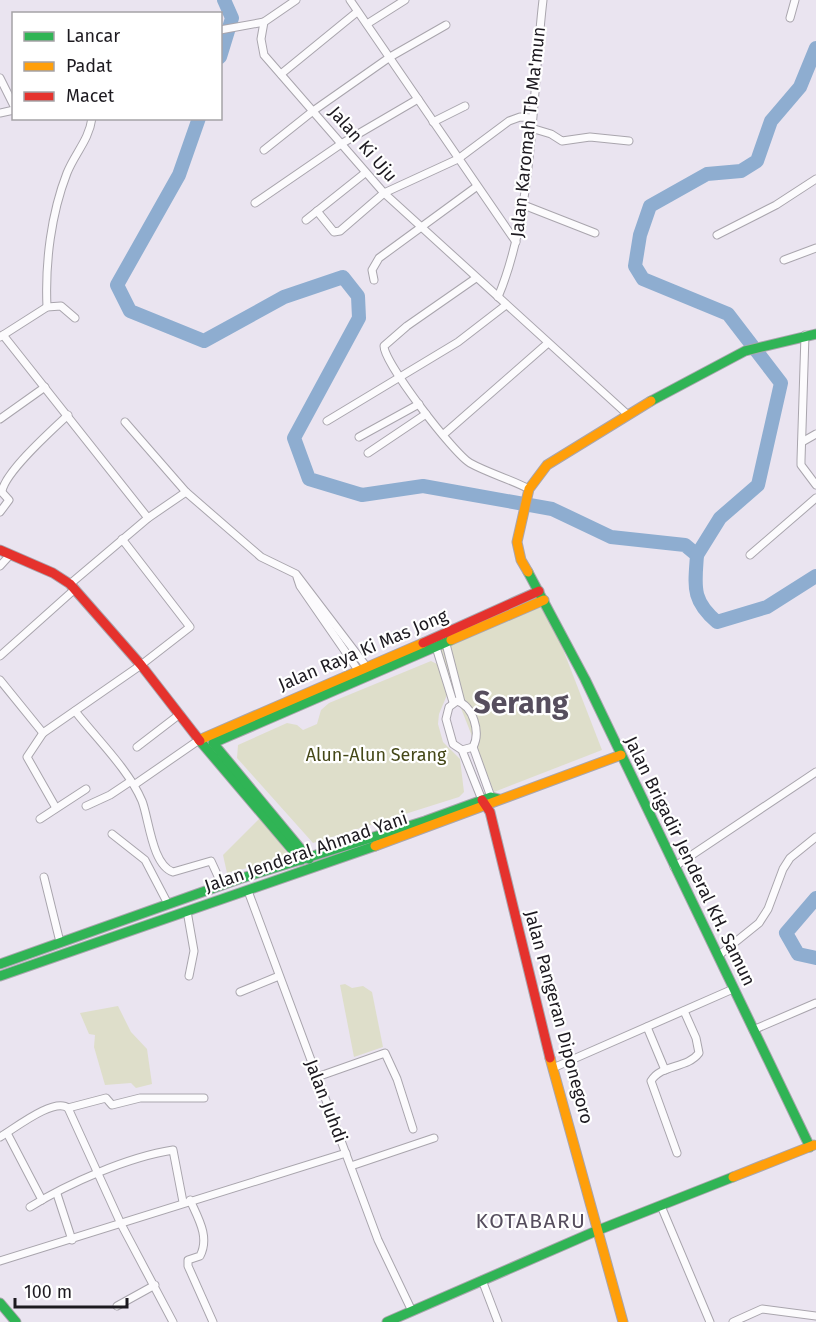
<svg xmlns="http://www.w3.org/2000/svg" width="816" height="1322" font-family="'Fira Sans',sans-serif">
<rect width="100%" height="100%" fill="#eae4f0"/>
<!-- green -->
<g fill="#dedeca">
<path d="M 542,595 L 602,750 L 494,792 L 433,637 Z"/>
<path d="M 431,661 L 439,665 L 447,695 L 439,714 L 438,724 L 443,742 L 460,759 L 464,792 L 459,797 L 313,843 L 237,758 L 238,745 L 287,723 L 297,725 L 303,730 L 317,724 L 321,710 L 329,703 Z"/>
<path d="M 261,817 L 290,857 L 227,873 L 223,855 Z"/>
<path d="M 345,984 L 352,988 L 363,986 L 372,992 L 383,1047 L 354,1057 L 340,985 Z"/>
<path d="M 118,1006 L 131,1032 L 147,1049 L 152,1084 L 136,1088 L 131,1083 L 105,1085 L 94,1047 L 95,1035 L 89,1034 L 80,1013 Z"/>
</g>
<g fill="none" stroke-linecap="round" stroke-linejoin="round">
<!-- river -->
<g stroke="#8eadd0" stroke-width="14">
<path d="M 220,57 L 232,18 L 224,0"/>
<path d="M 199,118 L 179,175 L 117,285 L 130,311 L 204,341 L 284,297 L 343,277 L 358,296 L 359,318 L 294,438 L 309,479 L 362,495 L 423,486 L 552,509 L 611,537 L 685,545 L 697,555 C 695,586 691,600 717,622 L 767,607 L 816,576"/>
<path d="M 697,555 L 720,518 L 758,485 L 781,383 L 728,314 L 643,279 L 635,266 L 640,235 L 650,206 L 707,174 L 741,171 L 757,161 L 771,121 L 800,87 L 816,48"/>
<path d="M 816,898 L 786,933 L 798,954 L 816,958"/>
</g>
<!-- street casing -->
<g stroke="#a9a5ad" stroke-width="9">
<g id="street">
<path d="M 296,0 L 264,22 L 261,39 L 264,55 L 384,193 L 627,414"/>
<path d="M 350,0 L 516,242"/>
<path d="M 790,18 L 795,0"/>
<path d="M 367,24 L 405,0"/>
<path d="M 220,30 L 264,22"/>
<path d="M 281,74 L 357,12"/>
<path d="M 0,78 L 14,106"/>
<path d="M 0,113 L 14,110"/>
<path d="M 433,122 L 465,106"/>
<path d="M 531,128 L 551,134 L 562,141 L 590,137 L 629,141"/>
<path d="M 264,150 L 313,111 L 390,57 L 446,25"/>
<path d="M 255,203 L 341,144 L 418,99"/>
<path d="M 521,204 L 595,233"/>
<path d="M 317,211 L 334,232 L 340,231 L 384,193 L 458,159 L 509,121 L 520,117 L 532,118"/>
<path d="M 306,220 L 365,173"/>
<path d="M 717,235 L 776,205 L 816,179"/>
<path d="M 784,260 L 816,248"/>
<path d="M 476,278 L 407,326 L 384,346 C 384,363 454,454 470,463 C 488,473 510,479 529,489"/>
<path d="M 374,280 L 372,270 L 379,258 L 476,187"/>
<path d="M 498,297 C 534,212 532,93 543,0"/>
<path d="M 47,307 C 45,263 51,214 67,173 C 75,153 89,140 92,118"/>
<path d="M 3,335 L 148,518"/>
<path d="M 805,335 L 801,460 L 801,465 L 816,485"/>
<path d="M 0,337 L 47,307 L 61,306 L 75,318"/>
<path d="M 0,419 L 45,387"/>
<path d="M 327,421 L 458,342 L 506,305"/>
<path d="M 125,422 L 186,492"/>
<path d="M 444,434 L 548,343"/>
<path d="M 359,437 L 419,404"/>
<path d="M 802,442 L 816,434"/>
<path d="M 368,453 L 426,414"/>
<path d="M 0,490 L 9,500 L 0,512"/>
<path d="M 2,491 C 6,471 52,430 68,415"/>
<path d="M 750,555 L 816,498"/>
<path d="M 0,566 L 10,555"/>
<path d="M 297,577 L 300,586 L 358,670"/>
<path d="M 70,584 L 148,518 L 186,492 L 261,557 L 296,574 L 366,666"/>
<path d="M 445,640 L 461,702"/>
<path d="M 435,644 L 453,702"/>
<path d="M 0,656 L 75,589"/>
<path d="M 0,680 L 43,733 L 141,665 L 190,627 L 122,539"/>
<path d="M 75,711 C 96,738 129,770 142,801 C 149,819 152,865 173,872 L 211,861 L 222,885"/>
<path d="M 43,733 L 27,757 L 56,808"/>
<path d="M 137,747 L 180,714"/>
<path d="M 473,747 L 491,797"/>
<path d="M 462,750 L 473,747 C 481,732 473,706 457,701 L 449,707 L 446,719 L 453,744 L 462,750 L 482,800"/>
<path d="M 134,785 L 199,740"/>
<path d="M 86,806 L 110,795 L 131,781"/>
<path d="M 40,819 L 86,789"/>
<path d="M 112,834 L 145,860 L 168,904"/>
<path d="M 674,867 L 816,772"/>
<path d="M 44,877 L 60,942"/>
<path d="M 248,891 L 378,1240 L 411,1309"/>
<path d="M 187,911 L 194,951 L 189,976"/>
<path d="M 718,956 L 759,923 L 768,909 L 783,869 L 790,858 L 816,837"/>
<path d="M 240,992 L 279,976"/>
<path d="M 647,1027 L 665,1070"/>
<path d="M 753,1030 L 816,1003"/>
<path d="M 553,1068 L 733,989"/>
<path d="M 317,1077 L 385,1053 L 397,1079 L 413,1129"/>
<path d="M 68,1108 L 106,1098 L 112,1105 L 140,1098 L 204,1098"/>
<path d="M 7,1133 L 42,1200"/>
<path d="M 0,1137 C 14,1129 54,1097 68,1108 L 121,1224 L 173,1322"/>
<path d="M 677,1153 L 651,1081 C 661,1064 687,1069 699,1053 L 696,1038 L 684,1011"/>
<path d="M 351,1166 L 434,1138"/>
<path d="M 57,1194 L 72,1240"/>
<path d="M 190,1200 C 198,1218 210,1237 200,1256 L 188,1260 L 188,1266 L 213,1322"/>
<path d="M 661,1206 L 710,1322"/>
<path d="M 30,1207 C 69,1183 128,1157 173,1150 L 183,1202"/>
<path d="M 0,1261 L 346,1153"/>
<path d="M 482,1280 L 498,1322"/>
<path d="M 117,1306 L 155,1285"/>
<path d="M 733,1322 L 762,1309 L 816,1316"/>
</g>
</g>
<!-- fast casing -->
<g stroke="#a9a5ad" stroke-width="11">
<g id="fast">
<path d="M 651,401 L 745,351 L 816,334"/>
<path d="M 528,572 L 585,679 L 810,1147"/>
<path d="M 200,741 L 301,860"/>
<path d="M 309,859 L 213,743 L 451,640"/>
<path d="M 0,964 L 239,879 L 425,821 L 491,797 L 499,799"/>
<path d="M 0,976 L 375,846"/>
<path d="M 0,1303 L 16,1322"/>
<path d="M 387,1322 L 596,1231 L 733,1177"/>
</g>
</g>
<!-- slow casing -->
<g stroke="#a9a5ad" stroke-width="11">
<g id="slow">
<path d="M 528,572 L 521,560 L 517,542 L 529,489 L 547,465 L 651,401"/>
<path d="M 451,640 L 544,600"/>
<path d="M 199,740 L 423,643"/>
<path d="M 375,846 L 621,755"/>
<path d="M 550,1058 L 623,1322"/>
<path d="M 733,1177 L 814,1145"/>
</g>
</g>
<!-- jam casing -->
<g stroke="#a9a5ad" stroke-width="11">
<g id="jam">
<path d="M 0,550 L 53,573 L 70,584 L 141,665 L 200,741"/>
<path d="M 423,643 L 539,591"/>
<path d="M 482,800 L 490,812 L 550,1058"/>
</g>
</g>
<!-- street -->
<use href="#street" stroke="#fcfbfd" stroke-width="7"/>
<!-- fast -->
<use href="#fast" stroke="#30b455" stroke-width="9"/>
<!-- slow -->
<use href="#slow" stroke="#ff9f0a" stroke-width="9"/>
<!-- jam -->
<use href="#jam" stroke="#e5322d" stroke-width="9"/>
</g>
<g text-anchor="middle" stroke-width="4.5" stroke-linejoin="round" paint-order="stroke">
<!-- street labels -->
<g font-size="18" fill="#1d1a20" stroke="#fff">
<text transform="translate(528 132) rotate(-84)" y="6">Jalan Karomah Tb Ma'mun</text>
<text transform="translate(363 144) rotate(49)" y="6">Jalan Ki Uju</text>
<text transform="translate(363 650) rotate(-23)" y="6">Jalan Raya Ki Mas Jong</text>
<text transform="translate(306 852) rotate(-19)" y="6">Jalan Jenderal Ahmad Yani</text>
<text transform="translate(690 861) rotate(64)" y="6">Jalan Brigadir Jenderal KH. Samun</text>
<text transform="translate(559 1017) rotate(75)" y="6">Jalan Pangeran Diponegoro</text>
<text transform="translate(326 1101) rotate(69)" y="6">Jalan Juhdi</text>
</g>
<!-- park labels -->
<g font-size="18" fill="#454818" stroke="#fff">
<text x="376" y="761">Alun-Alun Serang</text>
</g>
<!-- quarter labels -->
<g font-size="21" letter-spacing="1.5" fill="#564e5e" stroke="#fff">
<text x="531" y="1228">KOTABARU</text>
</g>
<!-- town labels -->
<g font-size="30" font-weight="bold" fill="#564e5e" stroke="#fff">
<text x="521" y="713">Serang</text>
</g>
</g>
<!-- legend -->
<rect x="12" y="12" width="210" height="108" fill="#ffffff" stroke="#a5a3a6" stroke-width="1.5"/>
<rect x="24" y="32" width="30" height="9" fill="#30b455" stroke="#a5a3a6" stroke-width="1.5"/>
<text x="66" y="42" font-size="18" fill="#1d1a20">Lancar</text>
<rect x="24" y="62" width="30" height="9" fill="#ff9f0a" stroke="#a5a3a6" stroke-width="1.5"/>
<text x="66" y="72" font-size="18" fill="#1d1a20">Padat</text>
<rect x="24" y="92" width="30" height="9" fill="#e5322d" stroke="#a5a3a6" stroke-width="1.5"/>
<text x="66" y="102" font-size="18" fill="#1d1a20">Macet</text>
<!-- scale -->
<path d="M15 1298v9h112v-9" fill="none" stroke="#1d1a20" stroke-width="3"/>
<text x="24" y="1298" font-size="18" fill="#1d1a20" stroke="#ffffff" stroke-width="4.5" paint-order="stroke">100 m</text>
</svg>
